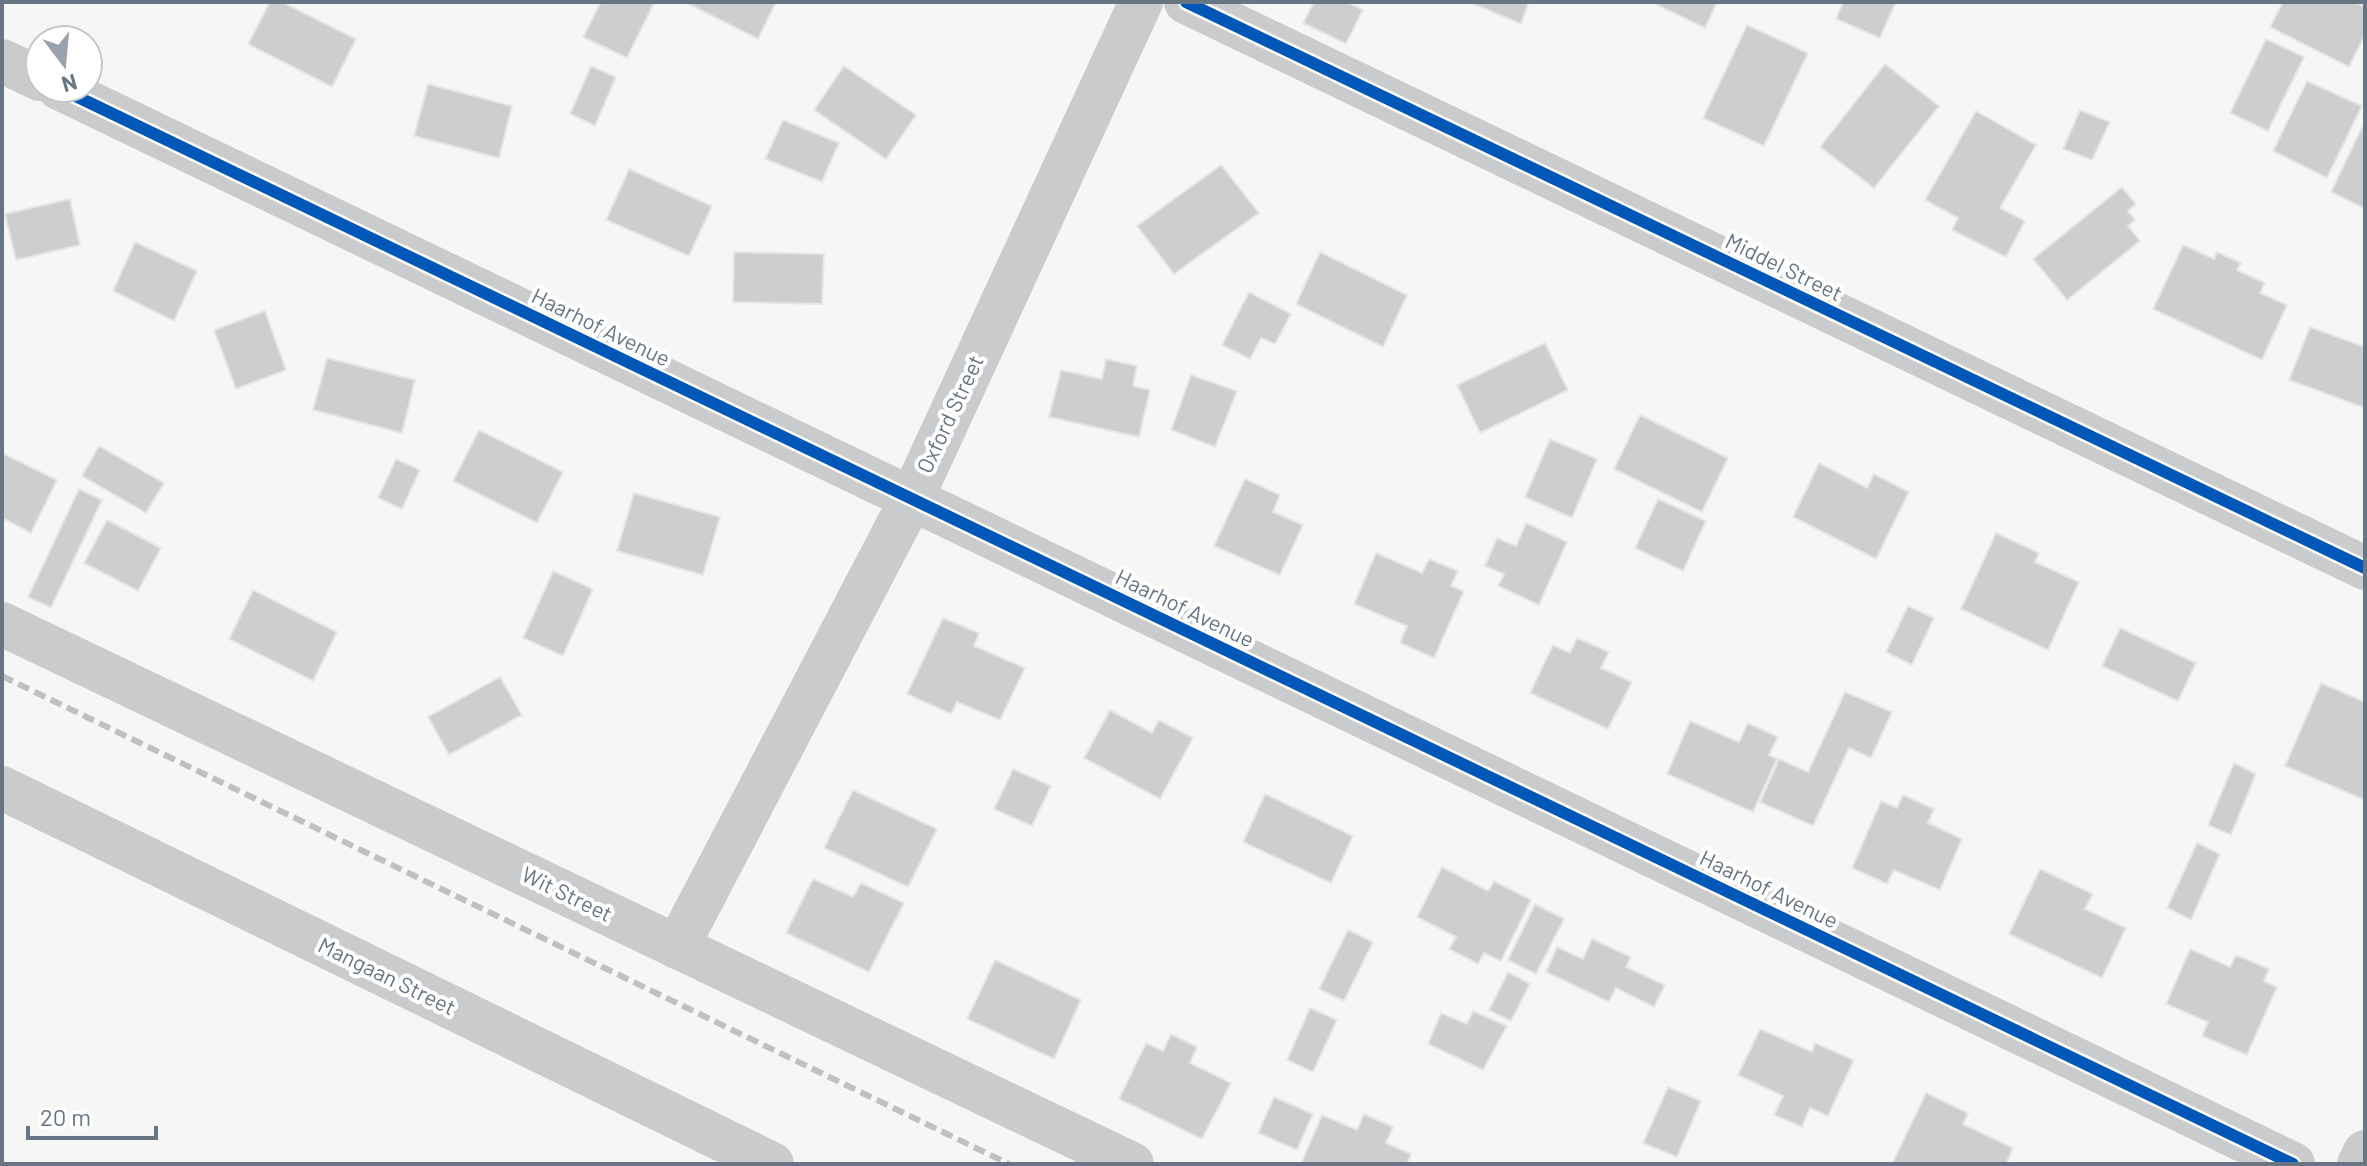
<svg xmlns="http://www.w3.org/2000/svg" width="2367" height="1166" font-family="Barlow,sans-serif">
<rect width="100%" height="100%" fill="#f6f6f5"/>
<!-- building -->
<g fill="#cdcecf" stroke="#e6e6e4" stroke-width="2">
<path d="M 270,2 L 282,2 L 356,39 L 332,87 L 248,44 Z"/>
<path d="M 601,2 L 654,3 L 627,58 L 583,37 Z"/>
<path d="M 685,2 L 776,2 L 758,39 Z"/>
<path d="M 1314,2 L 1347,2 L 1363,10 L 1346,44 L 1303,23 Z"/>
<path d="M 1469,2 L 1529,2 L 1521,24 Z"/>
<path d="M 1651,2 L 1717,2 L 1705,28 Z"/>
<path d="M 1843,2 L 1896,2 L 1880,38 L 1836,19 Z"/>
<path d="M 2283,2 L 2355,2 L 2365,7 L 2365,35 L 2349,67 L 2270,27 Z"/>
<path d="M 1747,25 L 1808,53 L 1764,146 L 1703,118 Z"/>
<path d="M 2266,39 L 2304,57 L 2268,131 L 2230,113 Z"/>
<path d="M 1885,64 L 1939,106 L 1874,188 L 1820,147 Z"/>
<path d="M 591,66 L 616,77 L 595,126 L 570,114 Z"/>
<path d="M 844,66 L 916,115 L 886,159 L 814,110 Z"/>
<path d="M 2307,81 L 2362,106 L 2327,178 L 2273,151 Z"/>
<path d="M 428,84 L 512,106 L 499,158 L 414,136 Z"/>
<path d="M 2080,110 L 2110,122 L 2092,160 L 2063,149 Z"/>
<path d="M 1976,111 L 2036,145 L 2000,208 L 2025,221 L 2006,257 L 1952,230 L 1958,218 L 1925,200 Z"/>
<path d="M 783,120 L 839,143 L 822,182 L 765,159 Z"/>
<path d="M 2365,121 L 2365,209 L 2331,192 Z"/>
<path d="M 1221,165 L 1259,213 L 1174,274 L 1137,226 Z"/>
<path d="M 629,169 L 712,206 L 689,256 L 606,220 Z"/>
<path d="M 2122,187 L 2136,204 L 2128,211 L 2135,220 L 2128,226 L 2140,241 L 2067,300 L 2033,259 Z"/>
<path d="M 70,199 L 80,245 L 16,260 L 5,214 Z"/>
<path d="M 135,242 L 197,271 L 174,321 L 113,291 Z"/>
<path d="M 2183,245 L 2214,259 L 2217,252 L 2241,263 L 2237,270 L 2265,283 L 2260,293 L 2287,305 L 2262,360 L 2153,309 Z"/>
<path d="M 734,252 L 824,254 L 822,304 L 733,302 Z"/>
<path d="M 1320,252 L 1407,295 L 1383,347 L 1296,304 Z"/>
<path d="M 1249,292 L 1291,314 L 1275,344 L 1261,338 L 1250,359 L 1222,345 Z"/>
<path d="M 265,311 L 286,370 L 236,389 L 214,330 Z"/>
<path d="M 2310,327 L 2365,347 L 2365,408 L 2289,380 Z"/>
<path d="M 1545,343 L 1568,390 L 1480,433 L 1457,385 Z"/>
<path d="M 327,358 L 415,380 L 402,433 L 313,410 Z"/>
<path d="M 1106,359 L 1137,366 L 1133,386 L 1150,390 L 1139,437 L 1049,417 L 1061,370 L 1102,379 Z"/>
<path d="M 1191,375 L 1237,391 L 1215,447 L 1171,430 Z"/>
<path d="M 1640,415 L 1728,458 L 1702,512 L 1614,469 Z"/>
<path d="M 479,430 L 563,472 L 537,523 L 453,481 Z"/>
<path d="M 1550,439 L 1597,459 L 1572,518 L 1525,497 Z"/>
<path d="M 99,446 L 164,483 L 146,513 L 82,476 Z"/>
<path d="M 2,453 L 57,480 L 31,533 L 2,518 Z"/>
<path d="M 396,459 L 420,470 L 402,509 L 378,498 Z"/>
<path d="M 1819,463 L 1867,488 L 1874,474 L 1909,492 L 1876,559 L 1793,517 Z"/>
<path d="M 1245,479 L 1280,495 L 1273,512 L 1303,525 L 1280,575 L 1214,546 Z"/>
<path d="M 79,489 L 102,500 L 51,608 L 28,597 Z"/>
<path d="M 634,493 L 720,517 L 703,575 L 617,551 Z"/>
<path d="M 1658,499 L 1706,521 L 1683,571 L 1635,548 Z"/>
<path d="M 107,520 L 161,548 L 138,591 L 84,563 Z"/>
<path d="M 1526,523 L 1567,542 L 1539,605 L 1498,586 L 1504,574 L 1485,566 L 1497,538 L 1516,546 Z"/>
<path d="M 1996,533 L 2039,553 L 2035,562 L 2079,582 L 2048,650 L 1961,609 Z"/>
<path d="M 1376,553 L 1422,573 L 1429,559 L 1458,571 L 1451,586 L 1464,591 L 1434,658 L 1400,643 L 1407,626 L 1354,604 Z"/>
<path d="M 553,571 L 593,589 L 563,656 L 523,638 Z"/>
<path d="M 253,590 L 337,632 L 313,681 L 229,639 Z"/>
<path d="M 1908,606 L 1934,618 L 1912,665 L 1886,652 Z"/>
<path d="M 943,618 L 979,633 L 974,646 L 1025,668 L 1000,720 L 957,702 L 951,714 L 907,694 Z"/>
<path d="M 2120,628 L 2196,663 L 2178,701 L 2102,666 Z"/>
<path d="M 1577,638 L 1609,652 L 1601,668 L 1632,682 L 1608,729 L 1530,693 L 1553,645 L 1570,653 Z"/>
<path d="M 500,677 L 522,715 L 449,755 L 428,717 Z"/>
<path d="M 2321,683 L 2365,702 L 2365,800 L 2285,766 Z"/>
<path d="M 1845,692 L 1892,712 L 1871,758 L 1849,748 L 1813,826 L 1760,802 L 1779,759 L 1808,772 Z"/>
<path d="M 1110,710 L 1152,733 L 1159,720 L 1193,738 L 1160,799 L 1084,758 Z"/>
<path d="M 1690,721 L 1739,742 L 1748,723 L 1778,737 L 1769,755 L 1777,759 L 1753,812 L 1667,774 Z"/>
<path d="M 2234,763 L 2256,774 L 2231,835 L 2208,825 Z"/>
<path d="M 1013,769 L 1051,786 L 1032,826 L 994,809 Z"/>
<path d="M 853,790 L 937,829 L 908,887 L 824,848 Z"/>
<path d="M 1265,794 L 1353,836 L 1331,883 L 1243,842 Z"/>
<path d="M 1903,795 L 1934,809 L 1928,823 L 1962,839 L 1940,890 L 1894,870 L 1887,884 L 1852,868 L 1881,801 L 1897,808 Z"/>
<path d="M 2197,843 L 2220,854 L 2191,920 L 2167,908 Z"/>
<path d="M 1442,867 L 1488,891 L 1494,881 L 1531,900 L 1501,961 L 1484,953 L 1478,964 L 1449,949 L 1456,937 L 1417,917 Z"/>
<path d="M 2040,869 L 2093,894 L 2085,909 L 2126,928 L 2102,978 L 2009,934 Z"/>
<path d="M 813,879 L 853,897 L 861,883 L 904,903 L 869,972 L 786,933 Z"/>
<path d="M 1535,904 L 1564,919 L 1536,974 L 1508,960 Z"/>
<path d="M 1348,930 L 1373,942 L 1344,1001 L 1319,989 Z"/>
<path d="M 1592,939 L 1631,957 L 1626,967 L 1665,985 L 1654,1007 L 1616,988 L 1609,1002 L 1546,972 L 1557,947 L 1583,959 Z"/>
<path d="M 2190,949 L 2230,967 L 2236,955 L 2269,969 L 2264,981 L 2277,987 L 2247,1055 L 2202,1036 L 2208,1022 L 2166,1004 Z"/>
<path d="M 995,960 L 1081,1000 L 1054,1059 L 967,1019 Z"/>
<path d="M 1508,972 L 1530,984 L 1511,1021 L 1489,1010 Z"/>
<path d="M 1310,1008 L 1337,1020 L 1313,1072 L 1287,1060 Z"/>
<path d="M 1473,1011 L 1507,1026 L 1483,1070 L 1428,1044 L 1441,1013 L 1467,1024 Z"/>
<path d="M 1760,1029 L 1812,1052 L 1815,1043 L 1854,1060 L 1828,1116 L 1810,1108 L 1802,1127 L 1774,1115 L 1783,1096 L 1738,1075 Z"/>
<path d="M 1171,1034 L 1197,1047 L 1190,1063 L 1231,1083 L 1202,1139 L 1119,1099 L 1146,1043 L 1163,1051 Z"/>
<path d="M 1668,1087 L 1701,1101 L 1677,1157 L 1643,1143 Z"/>
<path d="M 1926,1093 L 1968,1113 L 1963,1124 L 2013,1148 L 2006,1164 L 1892,1164 Z"/>
<path d="M 1274,1097 L 1313,1114 L 1297,1150 L 1258,1133 Z"/>
<path d="M 1364,1114 L 1393,1127 L 1386,1143 L 1411,1154 L 1407,1164 L 1301,1164 L 1322,1115 L 1357,1130 Z"/>
</g>
<g fill="none" stroke-linecap="round" stroke-linejoin="round">
<!-- minor -->
<g stroke="#cacbcc" stroke-width="44">
<path d="M 1186,2 L 2365,568"/>
<path d="M 2,61 L 40,79"/>
<path d="M 59,88 L 2293,1164"/>
<path d="M 2,624 L 1132,1164"/>
<path d="M 677,947 L 912,498 L 1141,2"/>
<path d="M 2359,1164 L 2365,1152"/>
</g>
<!-- tertiary -->
<path stroke="#cacbcc" stroke-width="44" d="M 2,788 L 772,1164"/>
<!-- rail -->
<path stroke="#c0c0c2" stroke-width="6" stroke-dasharray="12 6" stroke-linecap="butt" d="M 2,676 L 1009,1164"/>
<!-- cycleway casing -->
<g stroke="#fff" stroke-width="17">
<g id="cycleway">
<path d="M 1186,2 L 2365,568"/>
<path d="M 59,88 L 2293,1164"/>
</g>
</g>
<!-- cycleway -->
<use href="#cycleway" stroke="#0057b8" stroke-width="12"/>
</g>
<g text-anchor="middle" stroke-width="8" stroke-linejoin="round" paint-order="stroke">
<!-- street labels -->
<g font-size="22" fill="#687583" stroke="#fff">
<text transform="translate(1784 267) rotate(26)" y="8">Middel Street</text>
<text transform="translate(601 327) rotate(26)" y="8">Haarhof Avenue</text>
<text transform="translate(950 414) rotate(-65)" y="8">Oxford Street</text>
<text transform="translate(1185 608) rotate(26)" y="8">Haarhof Avenue</text>
<text transform="translate(1769 889) rotate(26)" y="8">Haarhof Avenue</text>
<text transform="translate(567 894) rotate(26)" y="8">Wit Street</text>
<text transform="translate(387 976) rotate(26)" y="8">Mangaan Street</text>
</g>
</g>
<!-- border -->
<rect width="2367" height="1166" fill="none" stroke="#687583" stroke-width="8"/>
<!-- north arrow -->
<g transform="translate(64 64) rotate(164)"><circle r="38" fill="#ffffff" stroke="#c3c8cd" stroke-width="2"/>
<path d="M0-6L14 30L0 20L-14 30Z" fill="#9aa2ab"/>
<text y="-12" font-size="22" font-weight="bold" text-anchor="middle" fill="#687583">N</text>
</g>
<!-- scale -->
<path d="M28 1126v12h128v-12" fill="none" stroke="#687583" stroke-width="4"/>
<text x="40" y="1126" font-size="24" fill="#687583" stroke="#ffffff" stroke-width="6" paint-order="stroke">20 m</text>
</svg>
